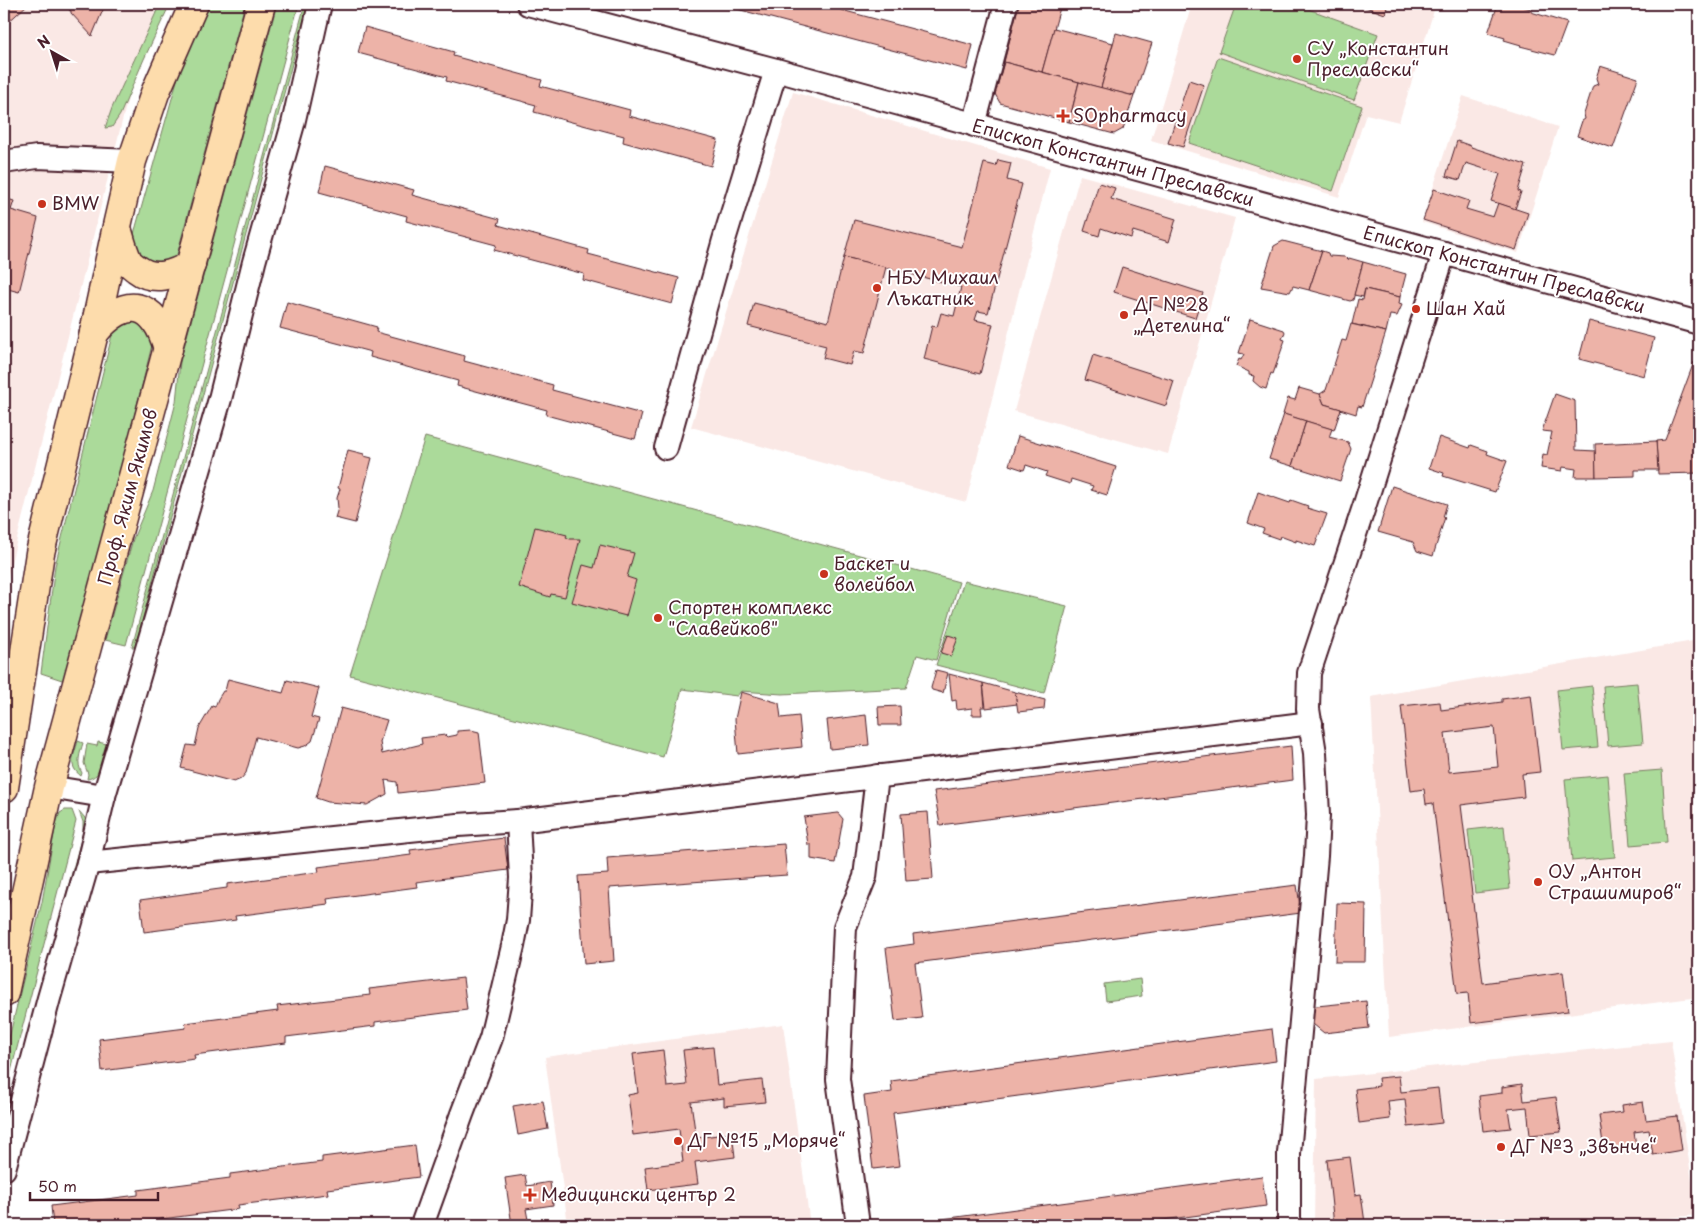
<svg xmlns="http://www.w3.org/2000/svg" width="1703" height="1229" font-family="'Playpen Sans',sans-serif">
<rect width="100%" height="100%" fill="#fff"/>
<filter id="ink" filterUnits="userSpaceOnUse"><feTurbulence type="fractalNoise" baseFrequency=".02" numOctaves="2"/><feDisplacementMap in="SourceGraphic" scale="10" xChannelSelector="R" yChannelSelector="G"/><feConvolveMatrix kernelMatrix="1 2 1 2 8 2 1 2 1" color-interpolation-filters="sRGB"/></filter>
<g filter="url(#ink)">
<!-- built -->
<g fill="#fae8e5">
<path d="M 4,4 L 158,4 L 135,70 L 4,591 Z"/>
<path d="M 1192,4 L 1436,4 L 1399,122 L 1366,114 L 1339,197 L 1151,140 Z"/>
<path d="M 793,92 L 1050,168 L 966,502 L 691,427 Z"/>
<path d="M 1463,96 L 1558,127 L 1518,253 L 1422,222 Z"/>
<path d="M 1080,175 L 1235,218 L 1168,454 L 1014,411 Z"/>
<path d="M 1699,640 L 1699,765 L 1692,998 L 1389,1037 L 1371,697 Z"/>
<path d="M 783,1024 L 810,1225 L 568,1225 L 545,1057 Z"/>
<path d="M 1671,1041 L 1697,1215 L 1600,1225 L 1314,1225 L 1316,1079 Z"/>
</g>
<!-- green -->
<g fill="#abda9a" stroke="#7a7c62">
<path d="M 160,4 L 170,4 L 144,59 L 120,115 L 112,127 L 105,128 L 112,108 Z"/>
<path d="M 203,4 L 245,4 L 176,258 L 147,270 L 132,241 L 183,59 Z"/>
<path d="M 277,4 L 299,4 L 126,645 L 105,640 L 133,539 L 153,491 L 176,402 L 180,362 Z"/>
<path d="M 305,4 L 308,4 L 135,647 L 132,647 Z"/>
<path d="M 1236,4 L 1294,4 L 1378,34 L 1354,100 L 1219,52 Z"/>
<path d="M 1218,57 L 1362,106 L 1333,191 L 1189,143 Z"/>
<path d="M 140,316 L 153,341 L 68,682 L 41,673 L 55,566 L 114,327 Z"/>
<path d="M 425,437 L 959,582 L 936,660 L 917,655 L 906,688 L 782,694 L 741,691 L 737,696 L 682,689 L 663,757 L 350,675 Z"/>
<path d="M 964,581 L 1067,606 L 1044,693 L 936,665 Z"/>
<path d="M 1637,683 L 1643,743 L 1608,746 L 1603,686 Z"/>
<path d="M 1592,686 L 1598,747 L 1563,750 L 1557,690 Z"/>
<path d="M 78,741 L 83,743 C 80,753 76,763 82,773 L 81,776 C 67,765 74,756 78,741 Z"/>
<path d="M 98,742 L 107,744 C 104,757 103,777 87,779 L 88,774 L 84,763 L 87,744 L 97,746 Z"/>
<path d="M 1662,770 L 1667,842 L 1630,845 L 1624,773 Z"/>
<path d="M 1608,775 L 1615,857 L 1572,861 L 1565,779 Z"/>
<path d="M 65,810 L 72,810 L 76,821 L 4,1098 L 4,1059 L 42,902 L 56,823 L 60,813 Z"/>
<path d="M 79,811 L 85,818 L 87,824 L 4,1136 L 4,1124 L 83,832 L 83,822 Z"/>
<path d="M 1504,826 L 1510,889 L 1475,893 L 1468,830 Z"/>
<path d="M 1140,979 L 1142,996 L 1106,1001 L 1104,984 Z"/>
</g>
<!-- building -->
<g fill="#edb3a8" stroke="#4a1f2b" fill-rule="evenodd">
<path d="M 4,4 L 28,4 L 4,26 Z"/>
<path d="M 71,4 L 102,4 L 105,5 L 92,36 L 71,13 L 71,11 L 69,10 Z"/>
<path d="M 718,4 L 819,4 L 973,45 L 967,70 Z"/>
<path d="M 1019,4 L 1061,4 L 1042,72 L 1004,62 Z"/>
<path d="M 1149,4 L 1164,4 L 1162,8 Z"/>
<path d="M 1360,4 L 1388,4 L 1385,14 L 1360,5 Z"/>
<path d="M 1498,4 L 1507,4 L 1515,6 L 1515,4 L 1531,9 L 1531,12 L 1567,23 L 1555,55 L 1520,46 L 1521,45 L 1504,40 L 1505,38 L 1488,33 Z"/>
<path d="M 365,27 L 454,52 L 453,56 L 542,80 L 540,86 L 630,110 L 629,116 L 718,140 L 711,166 L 623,142 L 624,136 L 534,112 L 536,105 L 446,81 L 447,77 L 358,53 Z"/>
<path d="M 1054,28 L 1113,43 L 1101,88 L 1042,72 Z"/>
<path d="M 1116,33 L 1152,43 L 1134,96 L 1101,88 Z"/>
<path d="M 1004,62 L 1079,82 L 1069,122 L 1000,103 L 995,94 Z"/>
<path d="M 1600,66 L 1638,78 L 1613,148 L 1577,136 L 1582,121 L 1585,119 L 1584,114 L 1593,86 L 1598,84 L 1596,78 Z"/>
<path d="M 1189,80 L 1204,85 L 1183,147 L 1168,143 Z"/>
<path d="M 1079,82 L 1134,96 L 1123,129 L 1114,134 L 1069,122 Z"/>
<path d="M 1457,141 L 1471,146 L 1471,147 L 1526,165 L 1518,191 L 1521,192 L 1515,209 L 1491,201 L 1500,174 L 1466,163 L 1460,180 L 1446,176 Z"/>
<path d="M 998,160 L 1011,163 L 1007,180 L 1022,184 L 988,313 L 978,311 L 975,320 L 993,324 L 980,374 L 924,359 L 932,326 L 937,327 L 941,313 L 954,316 L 961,287 L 844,257 L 854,220 L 962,247 L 984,163 L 996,166 Z"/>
<path d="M 325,166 L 414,190 L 412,195 L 500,219 L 498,225 L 589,250 L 588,254 L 679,278 L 672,304 L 583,280 L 584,274 L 494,250 L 496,245 L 406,221 L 407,216 L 319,192 Z"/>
<path d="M 1099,183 L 1115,188 L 1111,199 L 1176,219 L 1169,242 L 1133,231 L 1131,238 L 1101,228 L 1099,236 L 1084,231 Z"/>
<path d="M 1434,189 L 1469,201 L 1466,209 L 1493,217 L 1498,203 L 1528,213 L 1516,250 L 1423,220 Z"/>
<path d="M 4,198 L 14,201 L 11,210 L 38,218 L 19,292 L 4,288 Z"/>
<path d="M 1283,241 L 1322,251 L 1309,290 L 1293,286 L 1290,292 L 1261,287 L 1274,246 Z"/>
<path d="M 1322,251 L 1328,253 L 1329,256 L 1345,257 L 1348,260 L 1349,258 L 1363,262 L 1353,300 L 1350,301 L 1309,290 Z"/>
<path d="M 844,257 L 886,267 L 864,353 L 854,351 L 850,365 L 823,358 L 826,346 L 748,326 L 754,303 L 828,322 Z"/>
<path d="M 1363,262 L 1406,274 L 1400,297 L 1365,289 L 1363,297 L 1354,295 Z"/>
<path d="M 1122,267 L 1203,293 L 1195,318 L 1114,292 Z"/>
<path d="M 1365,289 L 1400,297 L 1399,304 L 1402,305 L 1397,316 L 1390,315 L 1386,332 L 1352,324 L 1358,299 L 1363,300 Z"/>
<path d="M 287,302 L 377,327 L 376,332 L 465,356 L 464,361 L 553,385 L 552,390 L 642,414 L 635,439 L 546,415 L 547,410 L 457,386 L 458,381 L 370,357 L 371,352 L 280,328 Z"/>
<path d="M 1250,319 L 1284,330 L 1285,332 L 1282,339 L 1285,340 L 1273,374 L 1271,373 L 1266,389 L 1260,387 L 1253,381 L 1254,376 L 1249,375 L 1249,372 L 1236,366 L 1239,359 L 1241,360 L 1244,354 L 1239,353 Z"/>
<path d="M 1589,321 L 1654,338 L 1644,376 L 1579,359 Z"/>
<path d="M 1351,324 L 1386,332 L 1362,407 L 1358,406 L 1356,414 L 1324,404 L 1320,394 L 1326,390 L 1342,340 L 1346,341 Z"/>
<path d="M 1093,355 L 1174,381 L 1166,406 L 1085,380 Z"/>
<path d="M 1694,362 L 1699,363 L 1699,473 L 1658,474 L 1656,441 L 1665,440 Z"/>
<path d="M 1299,388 L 1320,394 L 1324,404 L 1341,409 L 1334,430 L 1283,414 L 1288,398 L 1295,400 Z"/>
<path d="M 1555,394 L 1575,401 L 1576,450 L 1596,451 L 1596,477 L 1575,477 L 1576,469 L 1563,467 L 1562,471 L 1541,468 L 1543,454 L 1547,455 L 1552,432 L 1542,431 Z"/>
<path d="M 1284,414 L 1306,421 L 1292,466 L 1269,459 Z"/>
<path d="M 1306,421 L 1332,429 L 1329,437 L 1348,442 L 1351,449 L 1340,481 L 1292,466 Z"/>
<path d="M 1018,436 L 1116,467 L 1107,495 L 1091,490 L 1093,486 L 1071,479 L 1070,484 L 1045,476 L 1047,472 L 1026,465 L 1024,470 L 1009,465 Z"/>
<path d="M 1439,437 L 1470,448 L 1471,445 L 1488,451 L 1487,454 L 1507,461 L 1495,492 L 1443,476 L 1444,473 L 1429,468 Z"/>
<path d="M 1656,441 L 1658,470 L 1635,470 L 1635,476 L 1596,477 L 1595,444 Z"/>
<path d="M 348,450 L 364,454 L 364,456 L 372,458 L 355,523 L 335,518 L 338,508 L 337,498 L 340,489 L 338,488 Z"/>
<path d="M 1392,486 L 1447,504 L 1443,517 L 1445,517 L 1433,556 L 1417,551 L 1413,542 L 1378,532 Z"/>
<path d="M 1258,492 L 1290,503 L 1291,500 L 1308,506 L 1307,508 L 1327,514 L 1315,546 L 1296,540 L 1296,542 L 1280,536 L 1279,539 L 1262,533 L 1264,529 L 1248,523 Z"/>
<path d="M 535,527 L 567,535 L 566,537 L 570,539 L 580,539 L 565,597 L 551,594 L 550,597 L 519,587 Z"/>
<path d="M 600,545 L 634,553 L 627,577 L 636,580 L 626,616 L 572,602 L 583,565 L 594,568 Z"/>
<path d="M 948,635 L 958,638 L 951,656 L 941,653 Z"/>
<path d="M 936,670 L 948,673 L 943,693 L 932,690 L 931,688 Z"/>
<path d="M 949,674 L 983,683 L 985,707 L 981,707 L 982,715 L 972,715 L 972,708 L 957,710 L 956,700 L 952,701 Z"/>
<path d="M 228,679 L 283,693 L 287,680 L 319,688 L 311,717 L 319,719 L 312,741 L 305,746 L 298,748 L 256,737 L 246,773 L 241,779 L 234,782 L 181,768 L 187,745 L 195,746 L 199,728 L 212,706 L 215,707 L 218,699 L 223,691 L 225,691 Z"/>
<path d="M 983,683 L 1015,692 L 1017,704 L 986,708 Z"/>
<path d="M 741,692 L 779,703 L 781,718 L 799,716 L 802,747 L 738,754 L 735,719 Z"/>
<path d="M 1015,692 L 1045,700 L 1044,709 L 1018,712 Z"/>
<path d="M 1531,695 L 1540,772 L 1522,774 L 1524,797 L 1461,805 L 1483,983 L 1563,972 L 1568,1011 L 1471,1023 L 1468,993 L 1457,994 L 1433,803 L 1426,804 L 1424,789 L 1411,791 L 1401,706 L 1440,702 L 1441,710 L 1502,702 L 1502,699 ZM 1494,727 L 1498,767 L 1449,772 L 1445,733 Z"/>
<path d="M 900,706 L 901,725 L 879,725 L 878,707 Z"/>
<path d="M 341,708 L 387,720 L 380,742 L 382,754 L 422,744 L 421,738 L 445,735 L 447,737 L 457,735 L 457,731 L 471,730 L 479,732 L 485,783 L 398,793 L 397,782 L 385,780 L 387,794 L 367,805 L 328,802 L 316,798 Z"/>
<path d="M 866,715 L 869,745 L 830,749 L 827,720 Z"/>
<path d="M 1291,746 L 1293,780 L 940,825 L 934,791 Z"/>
<path d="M 928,812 L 933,879 L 906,881 L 901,814 Z"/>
<path d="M 838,813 L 843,819 L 835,863 L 811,859 L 811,845 L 808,845 L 804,817 Z"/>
<path d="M 504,838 L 508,870 L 416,882 L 417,887 L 327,899 L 328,904 L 235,916 L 236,920 L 144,932 L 140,900 L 227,888 L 227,884 L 319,872 L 318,867 L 411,855 L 410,850 Z"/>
<path d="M 784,844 L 787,875 L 609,888 L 614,961 L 584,964 L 578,876 L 608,874 L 607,858 Z"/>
<path d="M 1297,885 L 1301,913 L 915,963 L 922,1018 L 895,1021 L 886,948 L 914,944 L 913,934 Z"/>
<path d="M 1337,903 L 1366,904 L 1365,962 L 1335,962 Z"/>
<path d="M 463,978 L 467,1010 L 375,1022 L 375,1026 L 286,1037 L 286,1043 L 194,1055 L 195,1059 L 102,1071 L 99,1039 L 186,1028 L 185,1023 L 278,1011 L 277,1006 L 370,995 L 369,989 Z"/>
<path d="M 1366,1001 L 1369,1028 L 1324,1033 L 1308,1020 L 1307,1007 Z"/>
<path d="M 1272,1029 L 1276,1061 L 893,1113 L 900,1166 L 873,1169 L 864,1096 L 892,1092 L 891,1081 Z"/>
<path d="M 713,1047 L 717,1085 L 762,1080 L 765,1102 L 724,1106 L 724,1098 L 691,1102 L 696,1138 L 732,1133 L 735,1157 L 695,1162 L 698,1184 L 648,1190 L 645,1167 L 683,1162 L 679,1129 L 633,1135 L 628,1095 L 638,1093 L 633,1054 L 663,1050 L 667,1087 L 687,1085 L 683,1050 Z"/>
<path d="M 1399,1076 L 1401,1092 L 1438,1088 L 1442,1123 L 1408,1127 L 1405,1099 L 1388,1101 L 1390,1119 L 1359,1123 L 1355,1089 L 1379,1086 L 1378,1078 Z"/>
<path d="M 1522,1084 L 1524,1101 L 1556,1097 L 1561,1132 L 1530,1135 L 1527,1107 L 1508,1109 L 1511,1128 L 1483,1131 L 1479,1096 L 1502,1093 L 1502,1087 Z"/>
<path d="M 543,1101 L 548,1129 L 518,1135 L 513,1106 Z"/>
<path d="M 1643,1102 L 1646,1120 L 1677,1116 L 1682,1150 L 1653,1155 L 1649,1130 L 1634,1132 L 1636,1146 L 1604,1151 L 1599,1115 L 1623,1112 L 1622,1105 Z"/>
<path d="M 415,1145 L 419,1177 L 327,1189 L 328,1194 L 238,1205 L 239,1209 L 146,1221 L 146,1225 L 53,1225 L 51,1206 L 138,1195 L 138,1190 L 230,1178 L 230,1174 L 322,1162 L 322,1157 Z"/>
<path d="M 1350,1157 L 1355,1195 L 1361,1194 L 1365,1223 L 1373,1222 L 1373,1225 L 1334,1225 L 1327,1160 Z"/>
<path d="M 525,1175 L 527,1186 L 550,1182 L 553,1205 L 526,1209 L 529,1225 L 512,1225 L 505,1178 Z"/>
<path d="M 1262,1176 L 1266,1206 L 1126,1225 L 897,1225 Z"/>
</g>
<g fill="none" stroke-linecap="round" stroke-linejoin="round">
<!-- minor casing -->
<g stroke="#4a1f2b" stroke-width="26">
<g id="minor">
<path d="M 528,4 L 776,70 L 1699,323"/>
<path d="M 974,125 L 1006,4"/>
<path d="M 4,162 L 37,157 L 132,161"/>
<path d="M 666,448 L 724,240 L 776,70"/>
<path d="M 49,787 L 104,796"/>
<path d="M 88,863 L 458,825 L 518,821 L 1311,723"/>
<path d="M 4,1169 L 49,998 L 88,863 L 104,796 L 220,399 L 254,262 L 293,124 L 320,4"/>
<path d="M 422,1225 L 462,1114 L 491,1038 L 513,946 L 518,920 L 521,878 L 518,821"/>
<path d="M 858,1225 L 838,1079 L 845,927 L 865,877 L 877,776"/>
<path d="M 1289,1225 L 1289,1153 L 1316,856 L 1318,815 L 1315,753 L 1308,709 L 1309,673 L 1365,504 L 1444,253"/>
</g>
</g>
<!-- highway casing -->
<g stroke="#4a1f2b" stroke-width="31">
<g id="highway">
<path d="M 117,228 C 120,238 123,251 128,261 C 130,264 133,266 137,269 C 154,282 173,275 191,265"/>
<path d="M 94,333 C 126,294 155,301 168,349"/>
<path d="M 4,788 L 40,553 L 94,333 L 117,226 L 132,161 L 155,93 L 194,4"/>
<path d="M 4,993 L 49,787 L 261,4"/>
</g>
</g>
<!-- minor -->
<use href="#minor" stroke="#fff" stroke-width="22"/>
<!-- highway -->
<use href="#highway" stroke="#fddcac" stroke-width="28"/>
</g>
</g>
<!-- markers -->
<g fill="#c8321e" stroke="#fff" stroke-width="2">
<circle cx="1297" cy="59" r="5"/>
<path d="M1060.5 108.5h5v5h5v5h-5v5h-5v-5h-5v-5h5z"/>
<circle cx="42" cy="204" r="5"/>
<circle cx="877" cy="288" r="5"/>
<circle cx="1416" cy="309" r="5"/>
<circle cx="1124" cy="315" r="5"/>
<circle cx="824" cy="574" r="5"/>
<circle cx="658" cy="618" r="5"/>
<circle cx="1538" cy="882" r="5"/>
<circle cx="678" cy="1141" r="5"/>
<circle cx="1501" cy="1147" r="5"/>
<path d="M527.5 1187.5h5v5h5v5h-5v5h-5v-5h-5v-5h5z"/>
</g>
<g text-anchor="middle" stroke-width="4" stroke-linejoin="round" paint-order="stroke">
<!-- poi labels -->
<g font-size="18" fill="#4a1f2b" stroke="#fff" text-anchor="start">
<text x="1307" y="55">СУ „Константин<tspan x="1307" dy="21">Преславски“</tspan></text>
<text x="1073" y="122">SOpharmacy</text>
<text x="52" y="210">BMW</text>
<text x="887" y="284">НБУ Михаил<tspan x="887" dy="21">Лъкатник</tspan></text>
<text x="1134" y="311">ДГ №28<tspan x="1134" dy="21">„Детелина“</tspan></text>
<text x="1426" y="315">Шан Хай</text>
<text x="834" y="570">Баскет и<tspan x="834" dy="21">волейбол</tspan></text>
<text x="668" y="614">Спортен комплекс<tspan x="668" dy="21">"Славейков"</tspan></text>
<text x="1548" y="878">ОУ „Антон<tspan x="1548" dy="21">Страшимиров“</tspan></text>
<text x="688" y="1147">ДГ №15 „Моряче“</text>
<text x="1511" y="1153">ДГ №3 „Звънче“</text>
<text x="541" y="1201">Медицински център 2</text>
</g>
<!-- street labels -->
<g font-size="18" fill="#4a1f2b" stroke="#fff">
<text transform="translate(1113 163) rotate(15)" y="6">Епископ Константин Преславски</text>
<text transform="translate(1504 270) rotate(15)" y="6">Епископ Константин Преславски</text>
<text transform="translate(128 497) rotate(-75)" y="6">Проф. Яким Якимов</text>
</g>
</g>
<!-- margin -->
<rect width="1703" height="1229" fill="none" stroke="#fff" stroke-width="20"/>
<rect x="10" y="10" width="1683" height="1209" fill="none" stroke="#4a1f2b" stroke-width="2" filter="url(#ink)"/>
<!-- north arrow -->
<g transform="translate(52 52) rotate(321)" stroke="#ffffff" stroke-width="4" paint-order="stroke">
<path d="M0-4L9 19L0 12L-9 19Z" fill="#4a1f2b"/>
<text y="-8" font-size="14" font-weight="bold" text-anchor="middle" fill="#4a1f2b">N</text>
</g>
<!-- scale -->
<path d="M30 1192v8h128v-8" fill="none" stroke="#4a1f2b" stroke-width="2.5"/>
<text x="38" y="1192" font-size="15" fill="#4a1f2b" stroke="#ffffff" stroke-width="4" paint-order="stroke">50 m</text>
</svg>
